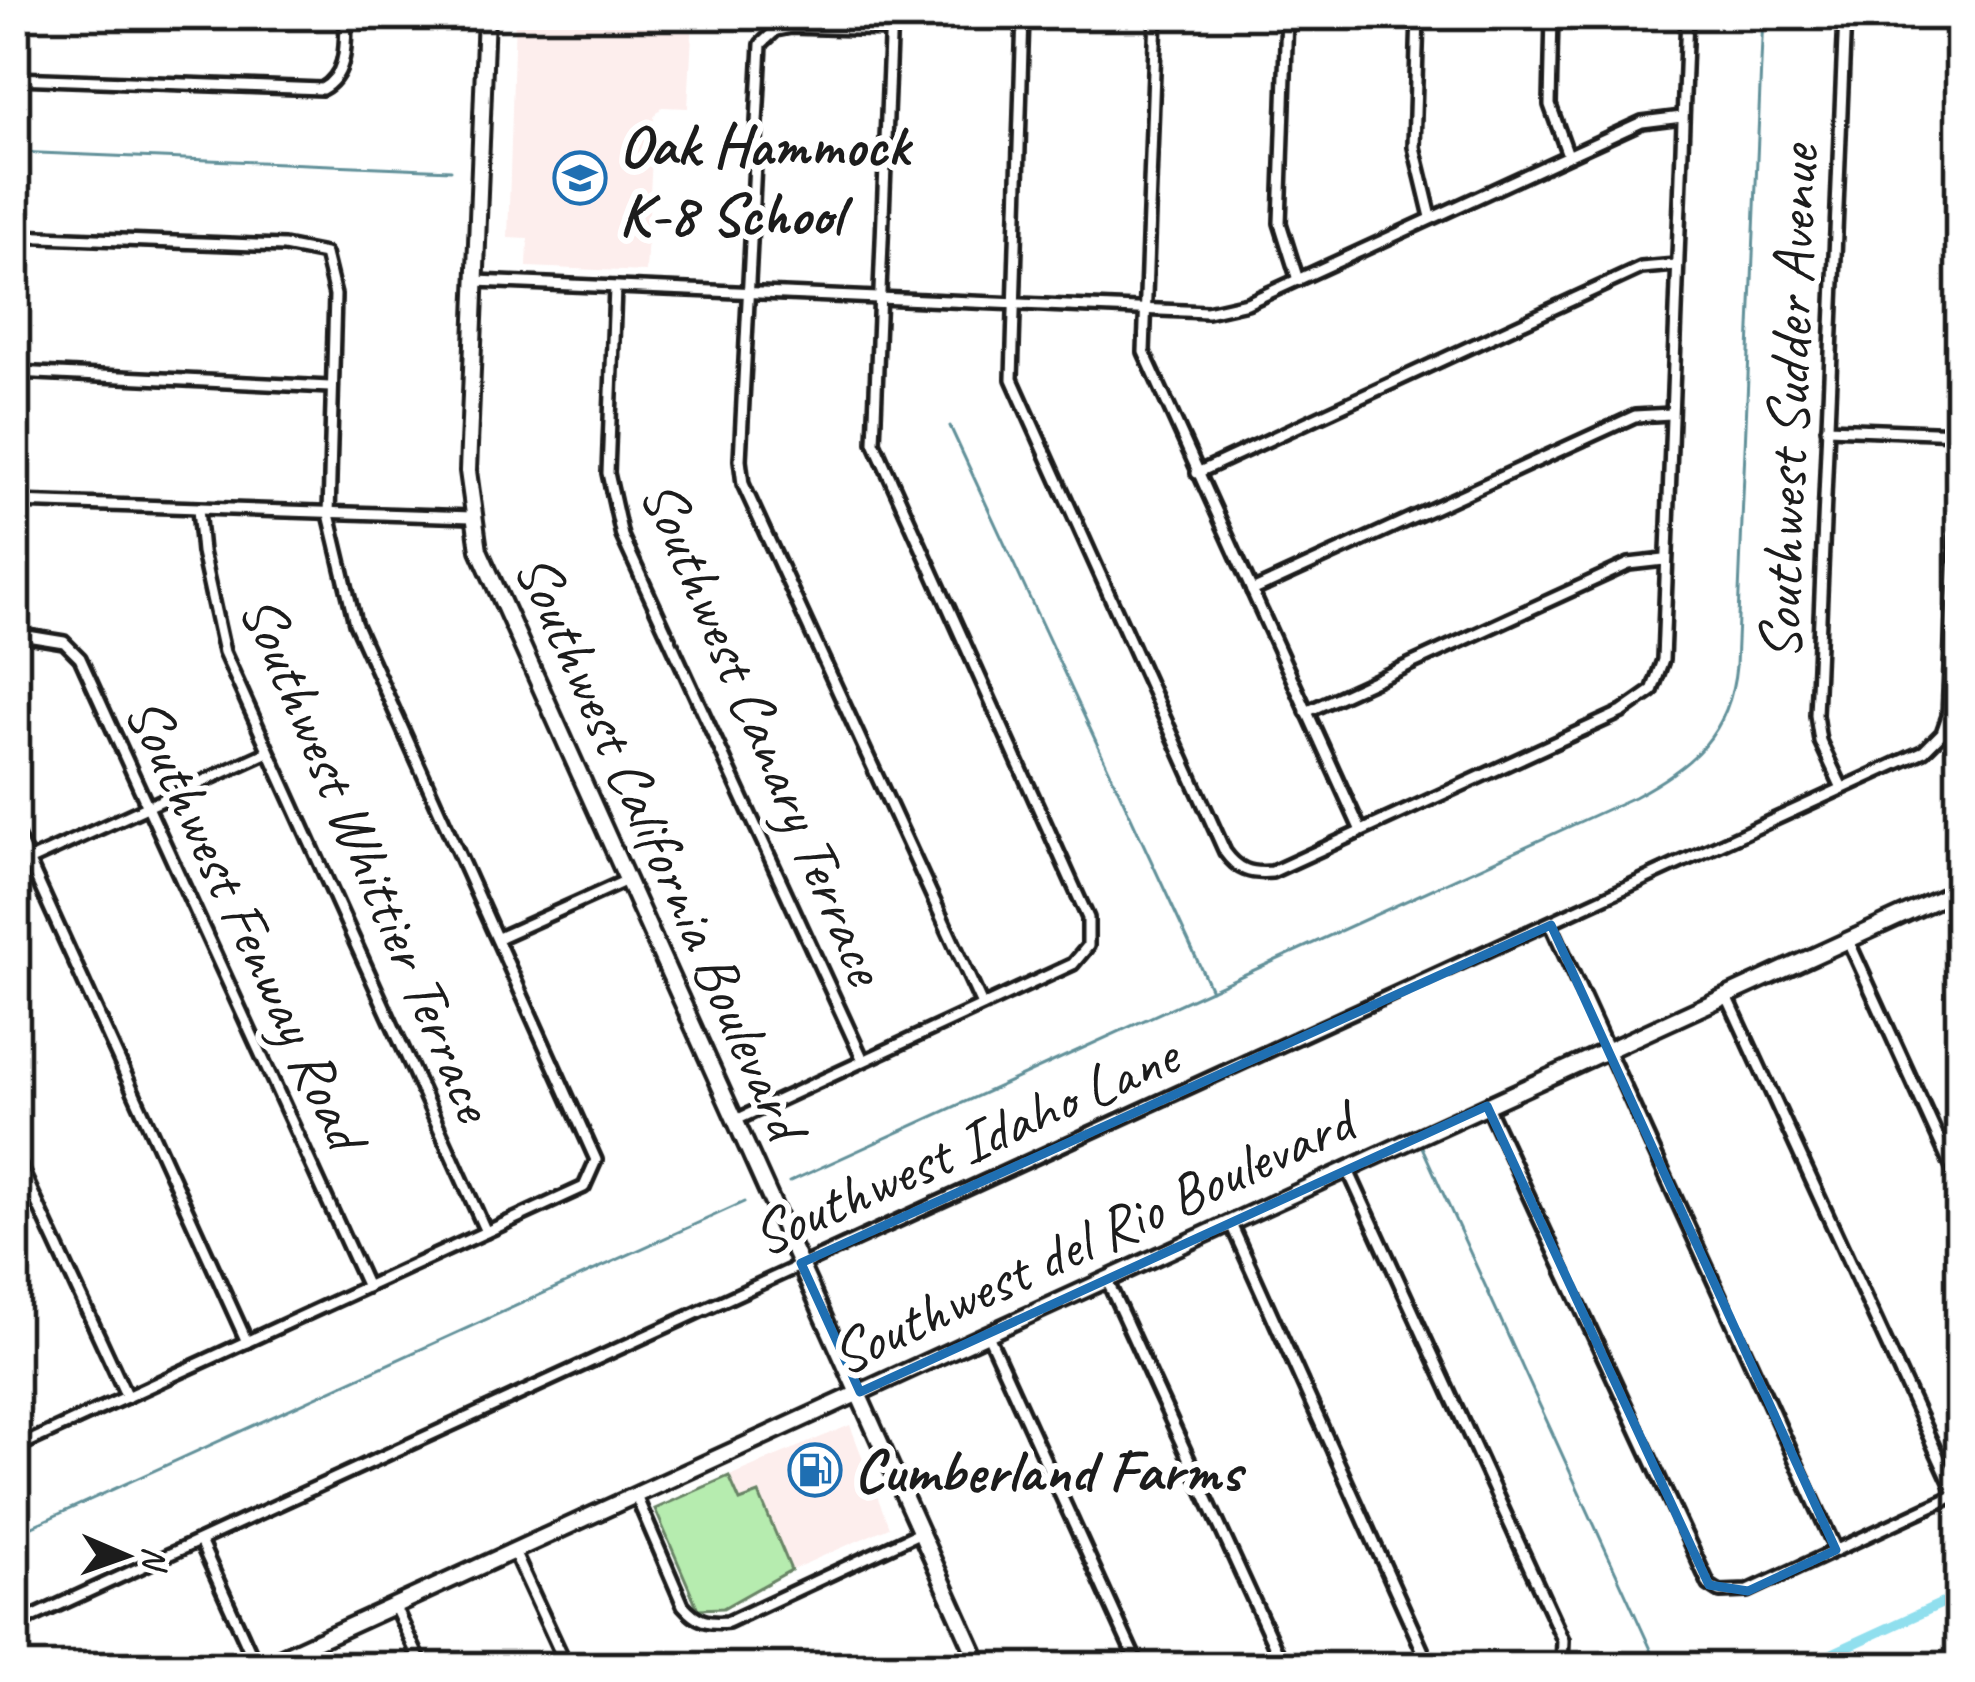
<svg xmlns="http://www.w3.org/2000/svg" width="1975" height="1682" font-family="Caveat,sans-serif">
<rect width="100%" height="100%" fill="#fff"/>
<filter id="ink" filterUnits="userSpaceOnUse"><feTurbulence type="fractalNoise" baseFrequency=".00833" numOctaves="2"/><feDisplacementMap in="SourceGraphic" scale="24" xChannelSelector="R" yChannelSelector="G"/><feConvolveMatrix kernelMatrix="1 2 1 2 8 2 1 2 1" color-interpolation-filters="sRGB"/></filter>
<g filter="url(#ink)">
<!-- built -->
<g fill="#fdeeed">
<path d="M 515,15 L 693,15 L 688,108 L 662,107 L 654,117 L 646,272 L 527,267 L 528,239 L 508,238 Z"/>
<path d="M 850,1425 L 889,1527 L 791,1570 L 760,1494 L 740,1502 L 729,1476 Z"/>
</g>
<!-- green -->
<path fill="#b6ecaf" stroke="#698466" stroke-width="3" d="M 729,1476 L 740,1501 L 759,1494 L 791,1570 L 723,1608 L 698,1609 L 655,1509 Z"/>
<g fill="none" stroke-linecap="round" stroke-linejoin="round">
<!-- stream -->
<g stroke="#62919a" stroke-width="3">
<path d="M 15,152 L 451,170"/>
<path d="M 950,426 L 1211,990"/>
<path d="M 1422,1147 L 1659,1667"/>
<path d="M 789,1182 L 1634,797 C 1692,766 1730,734 1736,666 L 1763,15"/>
<path d="M 15,1534 L 744,1202"/>
</g>
<!-- canal -->
<path stroke="#90dfee" stroke-width="10" d="M 1803,1667 L 1960,1595"/>
<!-- street casing -->
<g stroke="#1c1c1c" stroke-width="18">
<g id="street">
<path d="M 1023,15 L 1012,379 L 1225,852 C 1238,870 1250,874 1272,872 L 1622,712 L 1652,691 L 1663,660 L 1687,15"/>
<path d="M 1156,15 L 1144,352 L 1361,831"/>
<path d="M 1287,15 L 1280,223 L 1298,280"/>
<path d="M 1418,15 L 1414,147 L 1431,217"/>
<path d="M 1552,15 L 1550,105 L 1568,155"/>
<path d="M 1845,17 L 1960,23"/>
<path d="M 890,30 L 791,27 L 776,30 L 761,44 L 740,460 L 743,484 L 982,1005"/>
<path d="M 15,78 L 322,89 C 349,74 345,43 346,15"/>
<path d="M 15,236 L 284,246 L 325,254 L 335,295 L 329,514 L 355,623 L 596,1160 L 584,1187 L 15,1448"/>
<path d="M 476,281 L 1207,312 L 1247,303 L 1642,122 L 1682,117"/>
<path d="M 615,288 L 608,473 L 622,536 L 863,1060"/>
<path d="M 15,372 L 330,387"/>
<path d="M 1827,428 L 1960,433"/>
<path d="M 1197,473 L 1641,268 L 1676,265"/>
<path d="M 15,502 L 472,517"/>
<path d="M 198,509 L 202,552 L 224,652 L 486,1232"/>
<path d="M 1252,591 L 1635,416 L 1671,414"/>
<path d="M 15,634 L 64,642 L 80,658 L 367,1287"/>
<path d="M 1306,712 L 1629,564 L 1664,560"/>
<path d="M 1842,788 L 1820,741 L 1816,715 L 1845,15"/>
<path d="M 15,831 L 247,1342"/>
<path d="M 15,867 L 268,752"/>
<path d="M 1551,925 L 1836,1550"/>
<path d="M 498,938 L 625,881"/>
<path d="M 1848,940 L 1960,1186"/>
<path d="M 1727,996 L 1956,1495"/>
<path d="M 1487,1106 L 1709,1585 L 1720,1592 L 1748,1591 L 1960,1493"/>
<path d="M 736,1120 L 1073,964 L 1088,946 L 1088,918 L 874,442 L 891,15"/>
<path d="M 15,1155 L 127,1397"/>
<path d="M 1347,1168 L 1563,1640 L 1562,1667"/>
<path d="M 1231,1224 L 1430,1667"/>
<path d="M 1106,1278 L 1284,1667"/>
<path d="M 987,1333 L 1139,1667"/>
<path d="M 636,1496 L 683,1605 C 697,1621 707,1624 728,1622 L 921,1532"/>
<path d="M 200,1541 L 257,1667"/>
<path d="M 514,1552 L 567,1667"/>
<path d="M 395,1607 L 423,1667"/>
<path d="M 15,1625 L 1924,751 L 1942,733 L 1948,716 L 1960,427"/>
<path d="M 945,1667 L 975,1654"/>
</g>
</g>
<!-- secondary casing -->
<g stroke="#1c1c1c" stroke-width="22">
<g id="secondary">
<path d="M 486,15 L 468,471 L 479,550 L 981,1667"/>
<path d="M 260,1667 L 1960,889"/>
</g>
</g>
<!-- street -->
<use href="#street" stroke="#fff" stroke-width="9"/>
<!-- secondary -->
<use href="#secondary" stroke="#fff" stroke-width="14"/>
</g>
</g>
<!-- marked area -->
<path fill="none" stroke="#1f6fb2" stroke-width="9" stroke-linejoin="round" d="M 1551,925 L 1836,1550 L 1748,1591 L 1709,1585 L 1487,1106 L 860,1392 L 801,1263 Z"/>
<!-- icons -->
<defs>
<g id="school-ring" transform="scale(2.7)"><circle r="9.5" fill="#fff" stroke="#1f6fb2" stroke-width="1.5"/><path d="M0-5L7-2L0 1L-7-2ZM-4 1L0 2.5L4 1V4Q0 6-4 4Z" fill="#1f6fb2"/></g>
<g id="fuel-ring" transform="scale(2.7)"><circle r="9.5" fill="#fff" stroke="#1f6fb2" stroke-width="1.5"/><path d="M-5.5-6h7V0h2V4h1.3V-2.5L3-4.5l.8-.8L6-3V5H2.5V1h-1V6h-7ZM-4.2-4.7v3.2H.2V-4.7Z" fill="#1f6fb2"/></g>
</defs>
<g fill-rule="evenodd">
<use href="#school-ring" x="580" y="178"/>
<use href="#fuel-ring" x="815" y="1470"/>
</g>
<g text-anchor="middle" stroke-width="12" stroke-linejoin="round" paint-order="stroke">
<!-- poi labels -->
<g font-size="60" font-weight="bold" fill="#1c1c1c" stroke="#fff" text-anchor="start">
<text x="619" y="165">Oak Hammock<tspan x="619" dy="69">K-8 School</tspan></text>
<text x="854" y="1491">Cumberland Farms</text>
</g>
<!-- street labels -->
<g font-size="60" fill="#1c1c1c" stroke="#fff">
<text transform="translate(1787 403) rotate(-88)" y="21">Southwest Sudder Avenue</text>
<text transform="translate(765 731) rotate(67)" y="21">Southwest Canary Terrace</text>
<text transform="translate(662 845) rotate(66)" y="21">Southwest California Boulevard</text>
<text transform="translate(369 857) rotate(67)" y="21">Southwest Whittier Terrace</text>
<text transform="translate(247 922) rotate(65)" y="21">Southwest Fenway Road</text>
<text transform="translate(964 1144) rotate(-24)" y="21">Southwest Idaho Lane</text>
<text transform="translate(1091 1237) rotate(-25)" y="21">Southwest del Rio Boulevard</text>
</g>
</g>
<!-- margin -->
<rect width="1975" height="1682" fill="none" stroke="#fff" stroke-width="60"/>
<rect x="30" y="30" width="1915" height="1622" fill="none" stroke="#1c1c1c" stroke-width="4.5" filter="url(#ink)"/>
<!-- north arrow -->
<g transform="translate(126 1556) rotate(92)" stroke="#ffffff" stroke-width="9" paint-order="stroke">
<path d="M0-9L21 45L0 30L-21 45Z" fill="#1c1c1c"/>
<text y="-18" font-size="33" font-weight="bold" text-anchor="middle" fill="#1c1c1c">N</text>
</g>
</svg>
